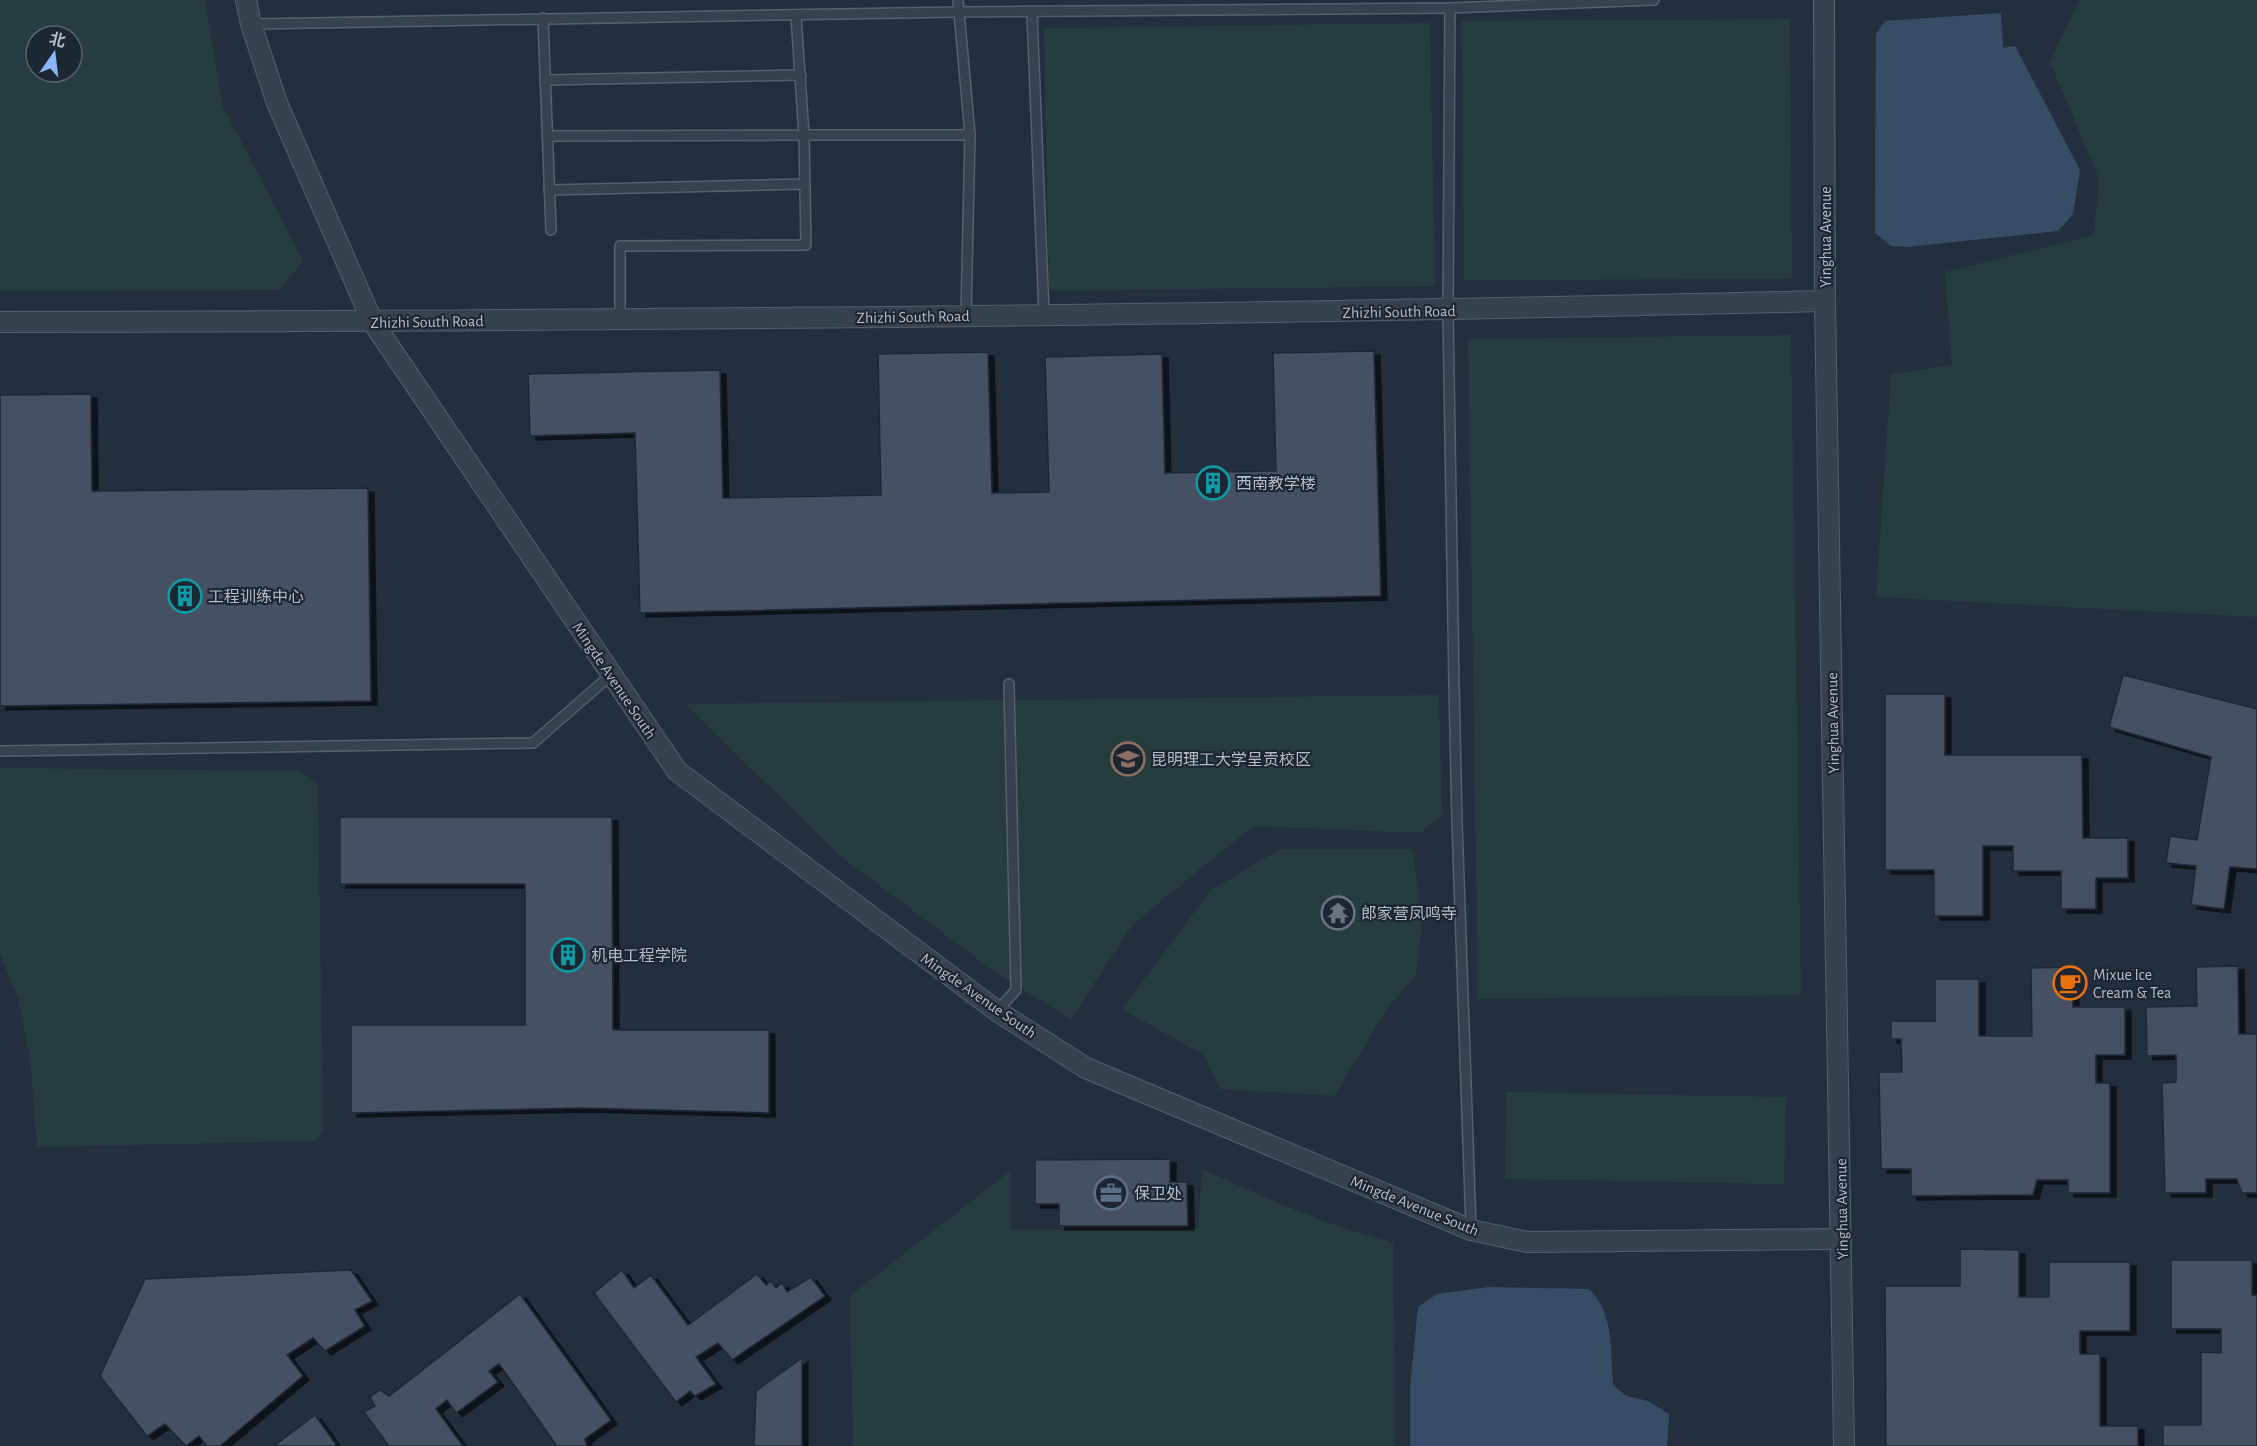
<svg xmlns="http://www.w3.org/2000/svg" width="2257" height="1446" font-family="'Alegreya Sans','Noto Sans SC',sans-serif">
<defs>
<filter id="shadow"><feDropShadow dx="6" dy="4" stdDeviation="0" flood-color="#0009"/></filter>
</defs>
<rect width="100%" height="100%" fill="#242f3e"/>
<!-- green -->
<g fill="#263c3f" fill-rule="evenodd">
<path d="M 0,0 L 205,0 L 223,107 L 303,260 L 280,290 L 0,291 ZM 36,36 L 72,36 L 72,72 L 36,72 Z"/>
<path d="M 2079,0 L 2257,0 L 2257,617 L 1876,597 L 1891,374 L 1952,365 L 1945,272 L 2094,235 L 2099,179 L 2050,62 Z"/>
<path d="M 1790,19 L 1792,279 L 1464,280 L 1462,21 Z"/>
<path d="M 1430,23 L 1435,286 L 1049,291 L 1044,28 Z"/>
<path d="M 1791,335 L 1801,995 L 1478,999 L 1468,339 Z"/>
<path d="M 1439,695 L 1442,816 L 1420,833 L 1253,826 L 1133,924 L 1071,1019 L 995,972 L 840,856 L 686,704 Z"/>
<path d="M 0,768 L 300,771 L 318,786 L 323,1132 L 315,1141 L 37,1147 L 30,1057 L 18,998 L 0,954 Z"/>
<path d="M 1280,849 L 1412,849 L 1422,919 L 1416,975 L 1391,1003 L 1334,1096 L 1220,1089 L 1204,1055 L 1122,1009 L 1210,891 Z"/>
<path d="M 1506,1092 L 1786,1097 L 1784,1184 L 1505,1179 Z"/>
<path d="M 1202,1169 L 1278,1203 L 1334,1225 L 1393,1243 L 1395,1446 L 853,1446 L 850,1296 L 1010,1171 L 1011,1230 L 1198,1228 Z"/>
</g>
<!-- water -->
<g fill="#394c67">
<path d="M 2001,13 L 2003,48 L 2015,46 L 2080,170 L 2073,214 L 2058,231 L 1907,247 L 1891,246 L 1875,233 L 1876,34 L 1885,21 Z"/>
<path d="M 1489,1287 L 1589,1289 C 1615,1314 1610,1351 1613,1385 L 1626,1396 L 1648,1401 L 1669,1414 L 1667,1446 L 1410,1446 L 1410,1388 L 1418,1307 L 1437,1294 Z"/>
</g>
<!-- building -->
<g fill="#455162" stroke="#1f2835" stroke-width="1.5" filter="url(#shadow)">
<path d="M 1374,351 L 1381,596 L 640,613 L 635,433 L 530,436 L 528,374 L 720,370 L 723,498 L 881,495 L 878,354 L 988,352 L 992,493 L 1049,492 L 1045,357 L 1162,354 L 1165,473 L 1276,471 L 1273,353 Z"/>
<path d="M 91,394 L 92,491 L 368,488 L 371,701 L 0,706 L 0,395 Z"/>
<path d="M 2123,675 L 2257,709 L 2257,869 L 2230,867 L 2224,909 L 2191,905 L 2196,866 L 2166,863 L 2170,836 L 2197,840 L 2211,757 L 2109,727 Z"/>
<path d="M 1885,694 L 1945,694 L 1945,755 L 2082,755 L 2083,838 L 2128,838 L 2128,878 L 2096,878 L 2096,909 L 2061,909 L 2061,871 L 2013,871 L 2013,846 L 1983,846 L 1983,916 L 1934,916 L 1934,870 L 1885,870 Z"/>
<path d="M 340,817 L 612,817 L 613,1030 L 769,1030 L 769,1113 L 581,1108 L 351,1113 L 351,1025 L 525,1025 L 525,884 L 340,884 Z"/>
<path d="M 2238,966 L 2239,1034 L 2257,1034 L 2257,1193 L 2242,1193 L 2237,1179 L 2206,1179 L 2206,1193 L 2165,1193 L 2162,1083 L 2176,1082 L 2176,1055 L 2147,1056 L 2146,1007 L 2197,1006 L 2196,967 Z"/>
<path d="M 2073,967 L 2073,1007 L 2125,1007 L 2125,1055 L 2096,1055 L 2096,1083 L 2110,1083 L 2110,1193 L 2068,1193 L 2068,1180 L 2037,1180 L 2033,1195 L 1911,1196 L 1911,1169 L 1881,1169 L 1879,1072 L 1902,1072 L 1901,1039 L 1891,1039 L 1891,1021 L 1935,1021 L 1935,979 L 1979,979 L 1979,1036 L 2032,1036 L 2031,968 Z"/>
<path d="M 1170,1159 L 1170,1182 L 1187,1182 L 1188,1226 L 1059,1226 L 1059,1204 L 1035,1204 L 1035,1160 Z"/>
<path d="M 1960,1249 L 2019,1250 L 2019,1297 L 2049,1297 L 2049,1262 L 2130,1262 L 2130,1331 L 2080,1331 L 2080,1354 L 2100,1354 L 2100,1426 L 2138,1426 L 2138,1446 L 1886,1446 L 1885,1286 L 1960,1286 Z"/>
<path d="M 2171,1260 L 2252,1260 L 2252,1295 L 2257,1295 L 2257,1446 L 2163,1446 L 2163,1425 L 2201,1425 L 2201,1352 L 2221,1353 L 2221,1329 L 2171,1329 Z"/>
<path d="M 351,1270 L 372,1301 L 355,1310 L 365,1326 L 325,1351 L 313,1338 L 287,1355 L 303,1376 L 220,1446 L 207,1446 L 199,1436 L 186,1446 L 165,1424 L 147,1436 L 100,1376 L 145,1279 Z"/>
<path d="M 622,1270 L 634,1288 L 651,1275 L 688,1325 L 757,1274 L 766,1285 L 771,1281 L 776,1288 L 782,1283 L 787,1292 L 811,1277 L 825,1296 L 732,1360 L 718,1343 L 696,1357 L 716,1384 L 695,1396 L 690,1391 L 676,1402 L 594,1293 Z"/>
<path d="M 520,1294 L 611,1420 L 585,1439 L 587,1446 L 557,1446 L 499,1364 L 489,1371 L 498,1382 L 456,1413 L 447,1400 L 436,1409 L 463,1446 L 389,1446 L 364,1412 L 375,1406 L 370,1397 L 380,1390 L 389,1396 Z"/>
<path d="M 802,1358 L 802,1446 L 754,1446 L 756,1391 Z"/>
<path d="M 315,1415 L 337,1446 L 274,1446 Z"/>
</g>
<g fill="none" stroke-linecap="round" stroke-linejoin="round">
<!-- lane casing -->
<g stroke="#565f6c" stroke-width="12">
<g id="lane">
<path d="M 958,0 L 970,135"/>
<path d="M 1450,8 L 1448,311 L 1454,685 L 1457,822 L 1471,1229"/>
<path d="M 1032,13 L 1044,315"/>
<path d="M 543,18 L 551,230"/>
<path d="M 251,24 L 959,12 L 1450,8 L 1654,0"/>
<path d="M 545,80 L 801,75"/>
<path d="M 547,136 L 804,135 L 796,16"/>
<path d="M 549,190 L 805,184"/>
<path d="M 620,319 L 620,246 L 806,245 L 804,135 L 970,135 L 966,315"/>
<path d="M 0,751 L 533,743 L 612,674"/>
<path d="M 997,1011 L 1016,990 L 1009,684"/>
</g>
</g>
<!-- street casing -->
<g stroke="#565f6c" stroke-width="22">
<g id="street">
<path d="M 246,0 L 251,24 L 277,103 L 372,321 L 677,771 L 997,1011 L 1086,1068 L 1471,1230 L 1527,1242 L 1841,1239"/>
<path d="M 1824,0 L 1825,301 L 1844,1446"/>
<path d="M 0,322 C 608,321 1217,316 1825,301"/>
</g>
</g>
<!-- lane -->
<use href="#lane" stroke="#38414e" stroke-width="9"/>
<!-- street -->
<use href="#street" stroke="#38414e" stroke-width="20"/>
</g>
<!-- icons -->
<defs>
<g id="building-ring" transform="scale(1.725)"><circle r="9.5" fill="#1d2633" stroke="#0f9aa8" stroke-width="1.5"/><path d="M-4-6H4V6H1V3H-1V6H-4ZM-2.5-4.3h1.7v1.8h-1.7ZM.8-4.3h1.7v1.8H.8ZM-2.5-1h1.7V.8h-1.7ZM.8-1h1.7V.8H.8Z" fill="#0f9aa8"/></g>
<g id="university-ring" transform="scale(1.725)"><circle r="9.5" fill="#1d2633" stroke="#8d6e63" stroke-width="1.5"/><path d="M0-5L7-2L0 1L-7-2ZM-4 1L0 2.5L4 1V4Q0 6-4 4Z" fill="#8d6e63"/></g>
<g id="temple-ring" transform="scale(1.725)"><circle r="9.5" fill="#1d2633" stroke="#6b7280" stroke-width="1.5"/><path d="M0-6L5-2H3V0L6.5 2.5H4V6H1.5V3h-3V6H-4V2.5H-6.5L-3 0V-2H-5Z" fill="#6b7280"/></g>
<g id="cafe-ring" transform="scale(1.725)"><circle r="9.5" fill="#1d2633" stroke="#e8710a" stroke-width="1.5"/><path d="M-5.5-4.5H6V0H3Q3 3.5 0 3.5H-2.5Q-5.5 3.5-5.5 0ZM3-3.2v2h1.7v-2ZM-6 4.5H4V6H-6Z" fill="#e8710a"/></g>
<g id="office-ring" transform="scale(1.725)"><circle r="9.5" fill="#1d2633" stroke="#5c6f8a" stroke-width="1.5"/><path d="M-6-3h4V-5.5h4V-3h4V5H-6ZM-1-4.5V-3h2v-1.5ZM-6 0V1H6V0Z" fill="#5c6f8a"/></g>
</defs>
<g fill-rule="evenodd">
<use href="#building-ring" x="1213" y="483"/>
<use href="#building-ring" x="185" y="596"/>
<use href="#university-ring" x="1128" y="759"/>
<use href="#temple-ring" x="1338" y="913"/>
<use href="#building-ring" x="568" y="955"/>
<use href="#cafe-ring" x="2070" y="983"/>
<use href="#office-ring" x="1111" y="1193"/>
</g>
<g text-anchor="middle" stroke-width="4.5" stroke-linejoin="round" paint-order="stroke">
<!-- street labels -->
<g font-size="16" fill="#b4bcc9" stroke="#1d2633">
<text transform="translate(1825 237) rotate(-90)" y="6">Yinghua Avenue</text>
<text transform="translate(1399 311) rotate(-1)" y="6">Zhizhi South Road</text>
<text transform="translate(913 316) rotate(-1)" y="6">Zhizhi South Road</text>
<text transform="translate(427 321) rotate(-1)" y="6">Zhizhi South Road</text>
<text transform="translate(615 680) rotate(56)" y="6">Mingde Avenue South</text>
<text transform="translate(1832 723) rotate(-91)" y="6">Yinghua Avenue</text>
<text transform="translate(979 995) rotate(35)" y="6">Mingde Avenue South</text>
<text transform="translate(1415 1205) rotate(22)" y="6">Mingde Avenue South</text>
<text transform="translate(1841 1209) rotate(-91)" y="6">Yinghua Avenue</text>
</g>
<!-- poi labels -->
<g font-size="16" fill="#b4bcc9" stroke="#1d2633" text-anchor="start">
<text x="1236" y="489">西南教学楼</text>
<text x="208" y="602">工程训练中心</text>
<text x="1151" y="765">昆明理工大学呈贡校区</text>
<text x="1361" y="919">郎家营凤鸣寺</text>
<text x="591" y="961">机电工程学院</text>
<text x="2093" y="980">Mixue Ice<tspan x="2093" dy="18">Cream &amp; Tea</tspan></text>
<text x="1134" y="1199">保卫处</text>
</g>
</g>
<!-- north arrow -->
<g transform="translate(54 54) rotate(14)"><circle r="28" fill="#1d2633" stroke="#59626f" stroke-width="1.5"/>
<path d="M0-4.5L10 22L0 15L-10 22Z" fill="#8ab4f8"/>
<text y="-9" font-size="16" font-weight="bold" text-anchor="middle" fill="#b4bcc9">北</text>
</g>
</svg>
